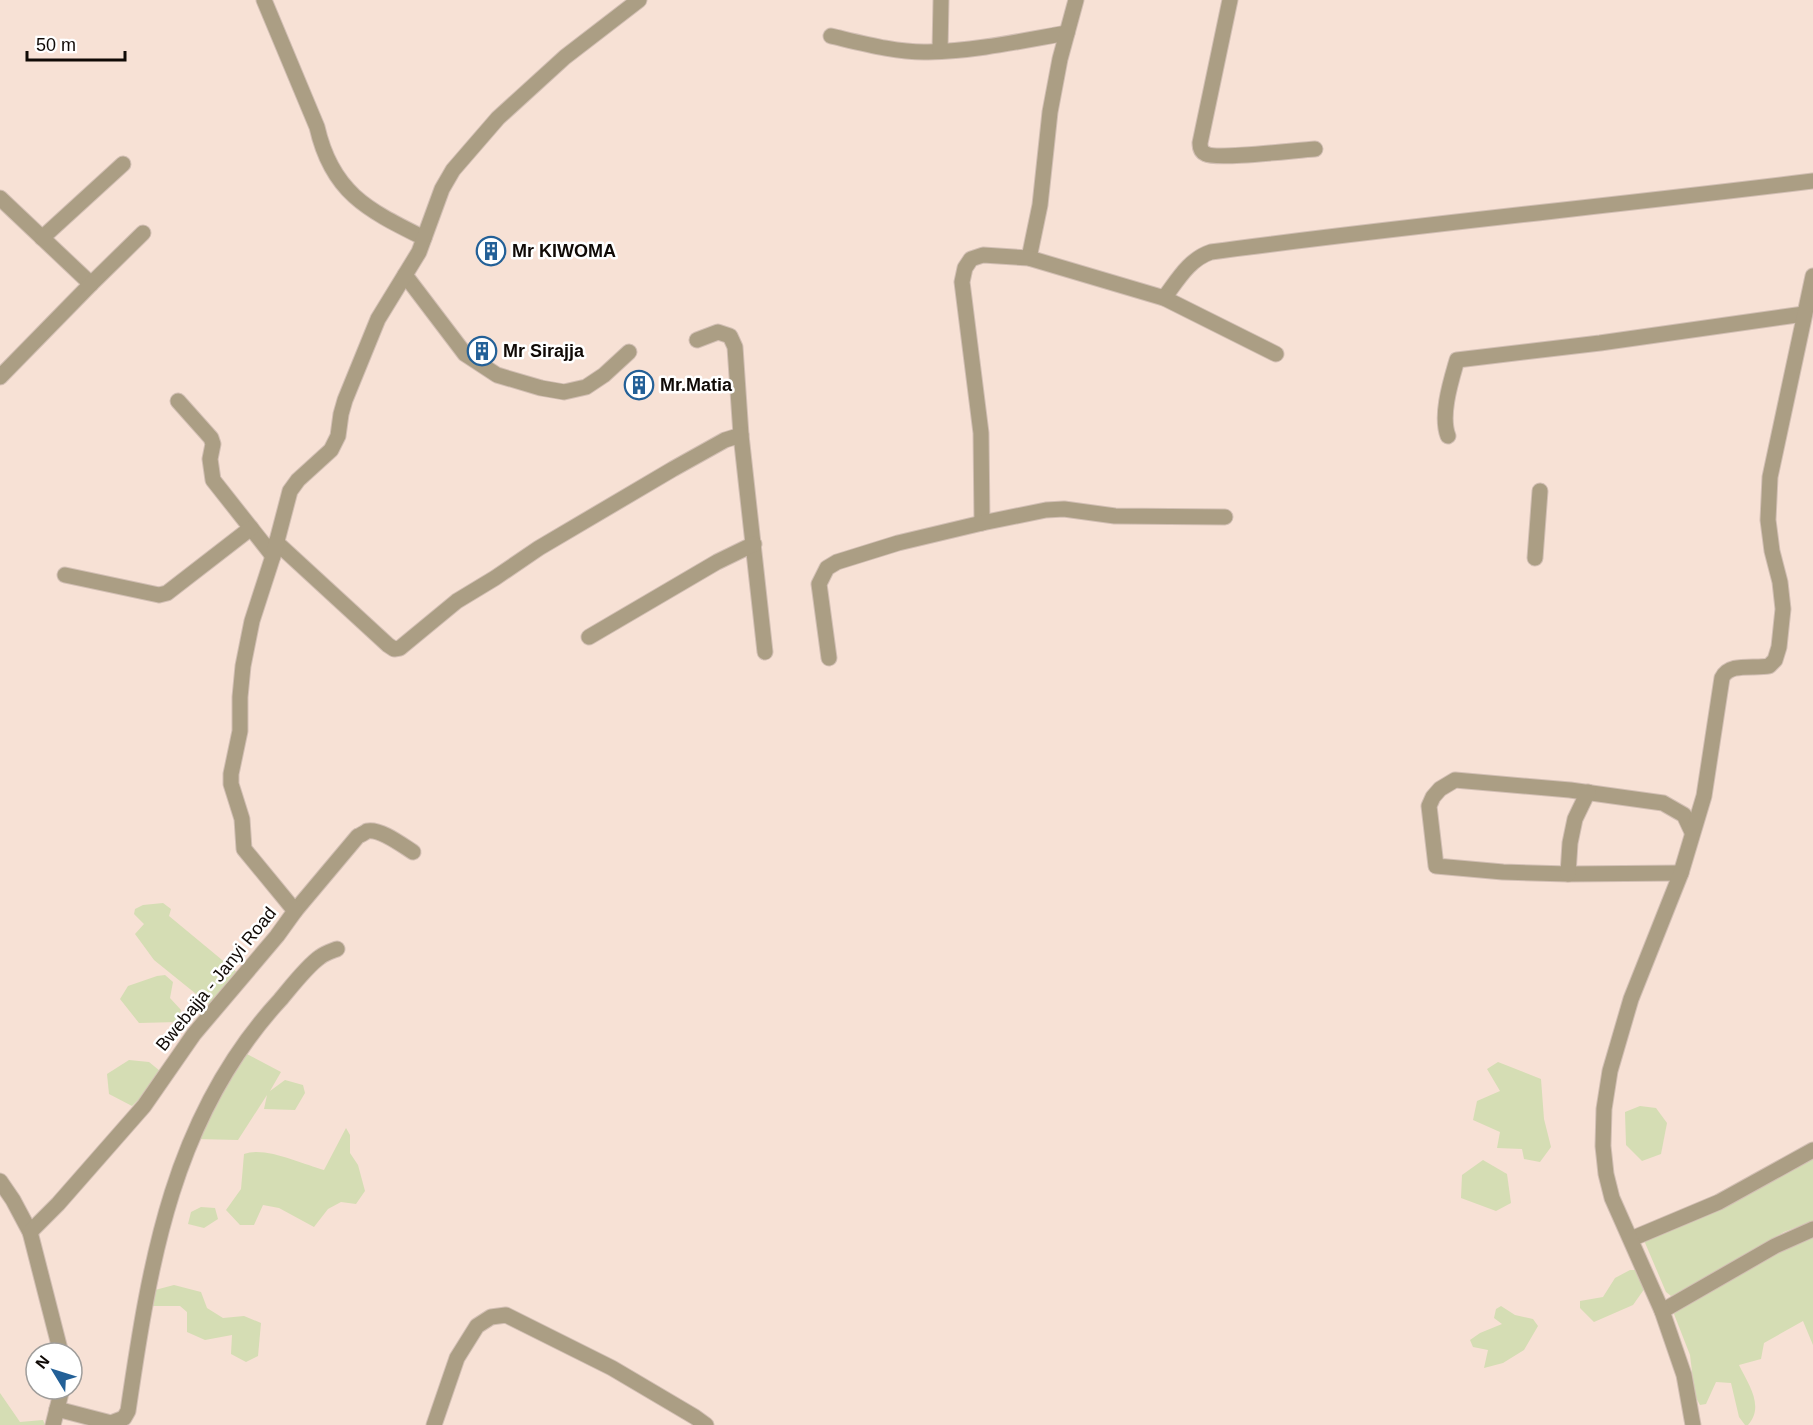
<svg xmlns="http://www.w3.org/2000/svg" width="1813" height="1425" font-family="Arial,sans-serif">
<rect width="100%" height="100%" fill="#f7e1d5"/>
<!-- green -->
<g fill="#d5ddb4">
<path d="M 163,903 L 171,909 L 169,916 L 239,974 L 211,1006 L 154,960 L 135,934 L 144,924 L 134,914 L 135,909 L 143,905 Z"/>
<path d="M 165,975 L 173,982 L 170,998 L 181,1010 L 178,1022 L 139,1023 L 120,999 L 128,986 L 157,976 Z"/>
<path d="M 243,1052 L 281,1072 L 270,1091 L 285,1080 L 303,1085 L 305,1093 L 295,1110 L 264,1109 L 267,1095 L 238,1140 L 196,1139 Z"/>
<path d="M 129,1060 L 149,1062 L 160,1071 L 148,1091 L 132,1106 L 109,1094 L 107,1074 Z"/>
<path d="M 1498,1062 L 1541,1079 L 1544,1119 L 1551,1147 L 1540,1162 L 1524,1159 L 1522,1149 L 1497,1148 L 1500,1132 L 1473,1120 L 1477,1101 L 1500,1091 L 1487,1069 Z"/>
<path d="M 1640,1106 L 1656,1108 L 1667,1123 L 1661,1154 L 1642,1161 L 1626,1145 L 1625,1112 Z"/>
<path d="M 346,1128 L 350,1135 L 350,1153 L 358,1165 L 365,1191 L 356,1204 L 341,1202 L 328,1209 L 314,1227 L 279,1208 L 263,1205 L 254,1225 L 240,1225 L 226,1210 L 241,1189 L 244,1154 C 265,1146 302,1164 324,1170 Z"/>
<path d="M 1813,1152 L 1813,1221 L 1784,1232 L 1680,1293 L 1671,1296 L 1666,1292 L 1643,1238 Z"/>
<path d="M 1483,1160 L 1507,1174 L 1511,1203 L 1496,1211 L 1461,1198 L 1462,1175 Z"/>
<path d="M 201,1207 L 215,1208 L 218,1219 L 204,1228 L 188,1224 L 191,1212 Z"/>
<path d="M 1813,1231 L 1813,1345 L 1803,1321 L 1764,1343 L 1761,1359 L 1739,1365 C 1748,1384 1765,1406 1748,1425 L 1745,1425 L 1739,1417 L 1731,1383 L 1716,1382 L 1706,1404 L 1700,1405 L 1695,1396 L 1690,1355 L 1674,1314 L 1677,1309 Z"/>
<path d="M 1630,1270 L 1640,1270 L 1645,1288 L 1633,1305 L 1594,1322 L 1580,1308 L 1580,1301 L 1603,1297 L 1615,1278 Z"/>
<path d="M 174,1285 L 201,1292 L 207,1308 L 223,1318 L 244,1316 L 261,1323 L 258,1356 L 246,1362 L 231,1354 L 232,1335 L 205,1340 L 187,1332 L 187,1312 L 180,1306 L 152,1306 L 155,1290 Z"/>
<path d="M 1501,1306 L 1515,1315 L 1533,1319 L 1538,1326 L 1524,1350 L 1503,1363 L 1484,1368 L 1488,1350 L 1473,1347 L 1470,1340 L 1480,1333 L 1502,1324 L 1494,1318 L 1496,1309 Z"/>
<path d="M 0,1393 L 20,1422 L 43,1420 L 45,1425 L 0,1425 Z"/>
</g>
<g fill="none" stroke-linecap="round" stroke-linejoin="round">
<!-- minor casing -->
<g stroke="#d2bfb4" stroke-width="17">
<g id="minor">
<path d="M 264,0 L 317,127 C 332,193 368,210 424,238"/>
<path d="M 1230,0 L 1200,143 C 1200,148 1201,152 1206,154 C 1217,160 1297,150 1315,149"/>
<path d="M 831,36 C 861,43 898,53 928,52 C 975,51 1021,41 1067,33"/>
<path d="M 940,51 L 941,0"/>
<path d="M 0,198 L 91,284"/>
<path d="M 42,238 L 123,164"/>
<path d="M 1029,258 L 1040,205 L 1050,112 L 1060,59 L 1076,0"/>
<path d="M 405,275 L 465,354 L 497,375 L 541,388 L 564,392 L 586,387 L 604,375 L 629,352"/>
<path d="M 1164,298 C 1177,281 1189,259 1211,252 C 1411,225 1612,206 1813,181"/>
<path d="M 697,340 L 718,332 L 730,336 L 735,347 L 741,435"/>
<path d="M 0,377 L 91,284 L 143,233"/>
<path d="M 178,401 L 211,438 L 213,444 L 210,459 L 213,480 L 273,556"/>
<path d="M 1448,436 C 1440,415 1451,381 1457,360 L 1600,343 L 1804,314"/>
<path d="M 982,523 L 981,433 L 962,282 L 965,268 L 971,259 L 983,255 L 1029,258 L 1164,298 L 1276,354"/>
<path d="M 276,542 L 388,645 L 394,649 L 400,648 L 457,601 L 495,578 L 539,548 L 673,469 L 725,440 L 741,435 L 765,652"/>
<path d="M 1535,558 L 1540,491"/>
<path d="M 65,575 L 159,595 L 167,593 L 251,528"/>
<path d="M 589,637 L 717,562 L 754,544"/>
<path d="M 829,658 L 819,584 L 827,568 L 837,562 L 898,543 L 982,523 L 1046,510 L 1064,509 L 1115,516 L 1225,517"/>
<path d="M 1681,873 L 1568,874 L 1503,872 L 1436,866 L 1429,806 L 1433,797 L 1440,789 L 1455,780 L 1570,790 L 1663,803 L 1684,815 L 1692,832"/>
<path d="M 1568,874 L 1570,843 L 1575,819 L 1588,792"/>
<path d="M 295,911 L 358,836 C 359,836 366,832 367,831 C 380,828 402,845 413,852"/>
<path d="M 0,1181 L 13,1200 L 30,1232 L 61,1353"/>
<path d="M 30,1232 L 58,1204 L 144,1106 L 194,1034 L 277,936 L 295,911 L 244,849 L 242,819 L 231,784 L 231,774 L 240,731 L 240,697 L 243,666 L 252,621 L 273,556 L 290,491 L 298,480 L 331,450 L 338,436 L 341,414 L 345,400 L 378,319 L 419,252 L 442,189 L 453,170 L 498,118 L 565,57 L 639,0"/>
<path d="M 1631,1239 L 1719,1202 L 1813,1150"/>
<path d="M 1662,1311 L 1775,1246 L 1813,1229"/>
<path d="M 57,1409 L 111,1423 L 124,1418 L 128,1411 C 150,1261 173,1116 280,1000 C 291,987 307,966 320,957 C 325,953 332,951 337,949"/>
<path d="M 53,1425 L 62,1389"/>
<path d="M 434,1425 L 457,1358 L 477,1326 L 491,1317 L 506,1315 L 612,1368 L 695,1417 L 706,1425"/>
<path d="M 1693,1425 L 1684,1375 L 1662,1311 L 1612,1198 L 1606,1174 L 1603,1146 L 1604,1109 L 1610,1071 L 1631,999 L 1681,873 L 1704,796 L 1722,678 C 1729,662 1754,669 1769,666 L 1775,660 L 1779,647 L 1783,609 L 1780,582 L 1772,551 L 1768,520 L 1770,477 L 1813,276"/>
</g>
</g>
<!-- minor -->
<use href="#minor" stroke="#ab9e84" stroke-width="15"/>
</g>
<!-- icons -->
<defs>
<g id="building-ring" transform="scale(1.5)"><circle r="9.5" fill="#fff" stroke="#236097" stroke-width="1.5"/><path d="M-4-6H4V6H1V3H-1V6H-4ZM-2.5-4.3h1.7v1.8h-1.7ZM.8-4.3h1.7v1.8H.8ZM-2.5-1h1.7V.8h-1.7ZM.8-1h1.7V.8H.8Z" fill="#236097"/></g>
</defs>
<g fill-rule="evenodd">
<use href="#building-ring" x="491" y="251"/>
<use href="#building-ring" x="482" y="351"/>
<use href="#building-ring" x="639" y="385"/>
</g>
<g text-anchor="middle" stroke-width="5" stroke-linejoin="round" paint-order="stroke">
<!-- poi labels -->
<g font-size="18" font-weight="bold" fill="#100a06" stroke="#fff" text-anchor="start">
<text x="512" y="257">Mr KIWOMA</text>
<text x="503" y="357">Mr Sirajja</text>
<text x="660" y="391">Mr.Matia</text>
</g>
<!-- street labels -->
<g font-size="18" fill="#100a06" stroke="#fff">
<text transform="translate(216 979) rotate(-51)" y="6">Bwebajja - Janyi Road</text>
</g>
</g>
<!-- north arrow -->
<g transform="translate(54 1371) rotate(308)"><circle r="28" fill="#ffffff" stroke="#9f9d9b" stroke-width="1.5"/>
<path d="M0-4.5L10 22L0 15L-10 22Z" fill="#236097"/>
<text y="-9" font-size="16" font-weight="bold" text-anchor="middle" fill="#100a06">N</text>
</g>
<!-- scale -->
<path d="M27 51v9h98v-9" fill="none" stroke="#100a06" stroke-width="3"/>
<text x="36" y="51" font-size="18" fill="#100a06" stroke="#ffffff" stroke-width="4.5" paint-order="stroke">50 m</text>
</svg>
